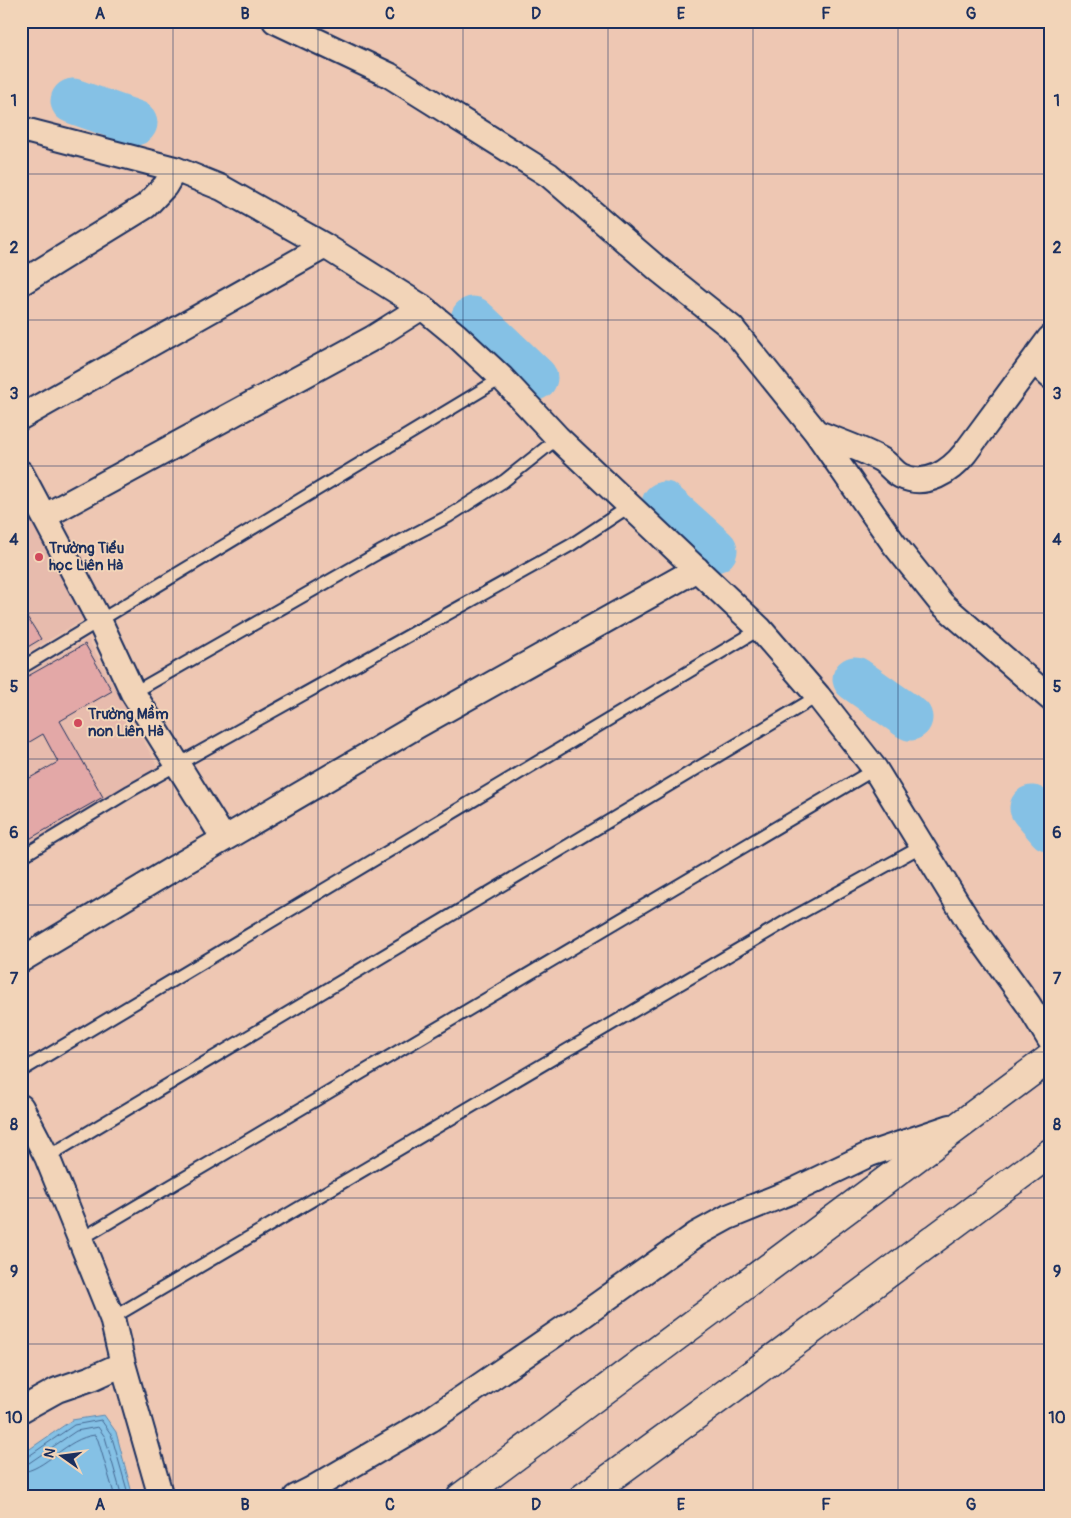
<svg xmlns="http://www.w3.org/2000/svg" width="1071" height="1518" font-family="Pangolin,sans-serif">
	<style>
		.built { fill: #e7bbad }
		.water { fill: #85c1e5; stroke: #5b87af }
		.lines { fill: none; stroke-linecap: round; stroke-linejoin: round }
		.shore { stroke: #456994; stroke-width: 1 }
		.river { stroke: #85c1e5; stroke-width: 45 }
		.building { fill: #e3a8a7; stroke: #1b2f5e }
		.lane-casing { stroke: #1b2f5e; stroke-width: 15 }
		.street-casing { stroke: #1b2f5e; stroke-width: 28 }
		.secondary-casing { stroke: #1b2f5e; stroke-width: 31 }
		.lane { stroke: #f2d4b8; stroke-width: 11 }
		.street { stroke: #f2d4b8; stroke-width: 24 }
		.secondary { stroke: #f2d4b8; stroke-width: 28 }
		.grid { fill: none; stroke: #1b2f5e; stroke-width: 1; stroke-opacity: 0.55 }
		.poi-dot { fill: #d1495b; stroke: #f2d4b8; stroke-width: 2 }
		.labels { text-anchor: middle; stroke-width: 4; stroke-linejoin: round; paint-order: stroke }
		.poi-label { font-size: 15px; font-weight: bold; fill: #1b2f5e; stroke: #f2d4b8; text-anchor: start }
		.neatline { fill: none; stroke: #1b2f5e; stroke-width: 2 }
		.grid-label { font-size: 16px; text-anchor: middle; font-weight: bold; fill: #1b2f5e }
	</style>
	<rect width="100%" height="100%" fill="#eec7b3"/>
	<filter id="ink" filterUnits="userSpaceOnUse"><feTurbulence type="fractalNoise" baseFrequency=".02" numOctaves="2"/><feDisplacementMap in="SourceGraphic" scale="10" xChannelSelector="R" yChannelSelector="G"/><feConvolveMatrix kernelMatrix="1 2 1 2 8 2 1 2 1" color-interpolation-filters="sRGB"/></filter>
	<g filter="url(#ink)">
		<!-- built -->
		<path class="built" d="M21,485l65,133 -65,38z
			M88,639l70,128 -137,81v-170z"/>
		<!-- water -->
		<path class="water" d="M104,1415l12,17 17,65h-112v-42l51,-35z"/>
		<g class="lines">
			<!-- shore -->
			<path class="shore" d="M21,1458h5l48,-33 27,-5 10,14 18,63
				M21,1465l8,-2 47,-32 22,-4 7,10 17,60
				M21,1472c24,-1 45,-34 74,-37l3,5 17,57"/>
			<!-- river -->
			<path class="river" d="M73,101l62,22
				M473,319l62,59
				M664,504l51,46
				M855,679l55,39
				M1032,808l18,21"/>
		</g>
		<!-- building -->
		<path class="building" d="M21,607l20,32 -20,12z
			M85,644l27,47 -52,30 43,76 -79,45 -3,-5v-54l37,-21 -15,-28 -22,13v-67z"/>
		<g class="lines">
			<!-- lane casing -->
			<g class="lane-casing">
				<path id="lane" d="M21,668l481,-290
					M133,693l247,-141 69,-36 55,-35 54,-43
					M21,857l109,-66 441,-246 59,-39
					M21,1071l739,-442
					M47,1157l771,-461
					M81,1239l794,-470
					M112,1318l678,-399 132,-73"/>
			</g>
			<!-- street casing -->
			<g class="street-casing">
				<path id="street" d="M275,21l114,54 160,100 109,94 74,59 84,104 78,112 48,60 108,94
					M21,129l154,40 47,19 103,58 97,61 34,28 46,43 56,60 202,191 58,67 57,73 95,155 58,80 22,36
					M21,283l125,-77 19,-20 10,-17
					M1034,361l16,15
					M21,417l304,-171
					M816,432c21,9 44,16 64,27 8,4 13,13 21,17 25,12 49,-4 64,-23l85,-115
					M21,473l78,147 34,73 91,146
					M45,516l328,-178 49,-31
					M21,960l150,-90 246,-144 280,-157
					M21,1107l26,50 65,161 11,46 38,133
					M21,1410l36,-20 35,-12 31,-14
					M296,1497l14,-7 120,-70 152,-104 115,-82 31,-17 67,-27 75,-36 80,-27"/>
			</g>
			<!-- secondary casing -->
			<g class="secondary-casing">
				<path id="secondary" d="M461,1497l589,-439
					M584,1497l163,-119 303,-225"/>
			</g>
			<!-- lane -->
			<use href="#lane" class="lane"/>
			<!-- street -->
			<use href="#street" class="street"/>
			<!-- secondary -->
			<use href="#secondary" class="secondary"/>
		</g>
	</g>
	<!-- grid -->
	<path class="grid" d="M173,21v1476M318,21v1476M463,21v1476M608,21v1476M753,21v1476M898,21v1476M21,174h1029M21,320h1029M21,466h1029M21,613h1029M21,759h1029M21,905h1029M21,1052h1029M21,1198h1029M21,1344h1029"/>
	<!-- markers -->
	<g class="poi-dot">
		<circle cx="39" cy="557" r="5"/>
		<circle cx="78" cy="723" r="5"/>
	</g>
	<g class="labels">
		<!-- poi labels -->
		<g class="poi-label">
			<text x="49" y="553">Trường Tiểu<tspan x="49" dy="17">học Liên Hà</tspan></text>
			<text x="88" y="719">Trường Mầm<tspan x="88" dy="17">non Liên Hà</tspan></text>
		</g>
	</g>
	<!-- margin -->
	<rect width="1071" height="1518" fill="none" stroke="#f2d4b8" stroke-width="55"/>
	<!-- north arrow -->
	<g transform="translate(62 1456) rotate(284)" stroke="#f2d4b8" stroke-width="4" paint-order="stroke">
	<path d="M0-4L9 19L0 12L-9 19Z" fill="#1b2f5e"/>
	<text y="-8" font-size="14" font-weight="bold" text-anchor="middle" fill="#1b2f5e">N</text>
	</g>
	<rect x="28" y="28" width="1016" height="1462" class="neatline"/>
	<g class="grid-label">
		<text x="100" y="19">A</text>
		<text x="245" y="19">B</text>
		<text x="390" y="19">C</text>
		<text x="536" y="19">D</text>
		<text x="681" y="19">E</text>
		<text x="826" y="19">F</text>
		<text x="971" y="19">G</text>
		<text x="14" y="106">1</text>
		<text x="1057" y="106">1</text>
		<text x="14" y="253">2</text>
		<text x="1057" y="253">2</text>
		<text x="14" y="399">3</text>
		<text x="1057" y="399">3</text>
		<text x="14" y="545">4</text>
		<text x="1057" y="545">4</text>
		<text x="14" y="692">5</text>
		<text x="1057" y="692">5</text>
		<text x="14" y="838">6</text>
		<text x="1057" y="838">6</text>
		<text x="14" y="984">7</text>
		<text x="1057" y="984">7</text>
		<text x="14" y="1130">8</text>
		<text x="1057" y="1130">8</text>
		<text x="14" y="1277">9</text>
		<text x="1057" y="1277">9</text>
		<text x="14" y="1423">10</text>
		<text x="1057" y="1423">10</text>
		<text x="100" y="1510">A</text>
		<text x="245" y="1510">B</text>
		<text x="390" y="1510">C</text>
		<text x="536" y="1510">D</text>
		<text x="681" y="1510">E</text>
		<text x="826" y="1510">F</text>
		<text x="971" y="1510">G</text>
	</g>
</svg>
